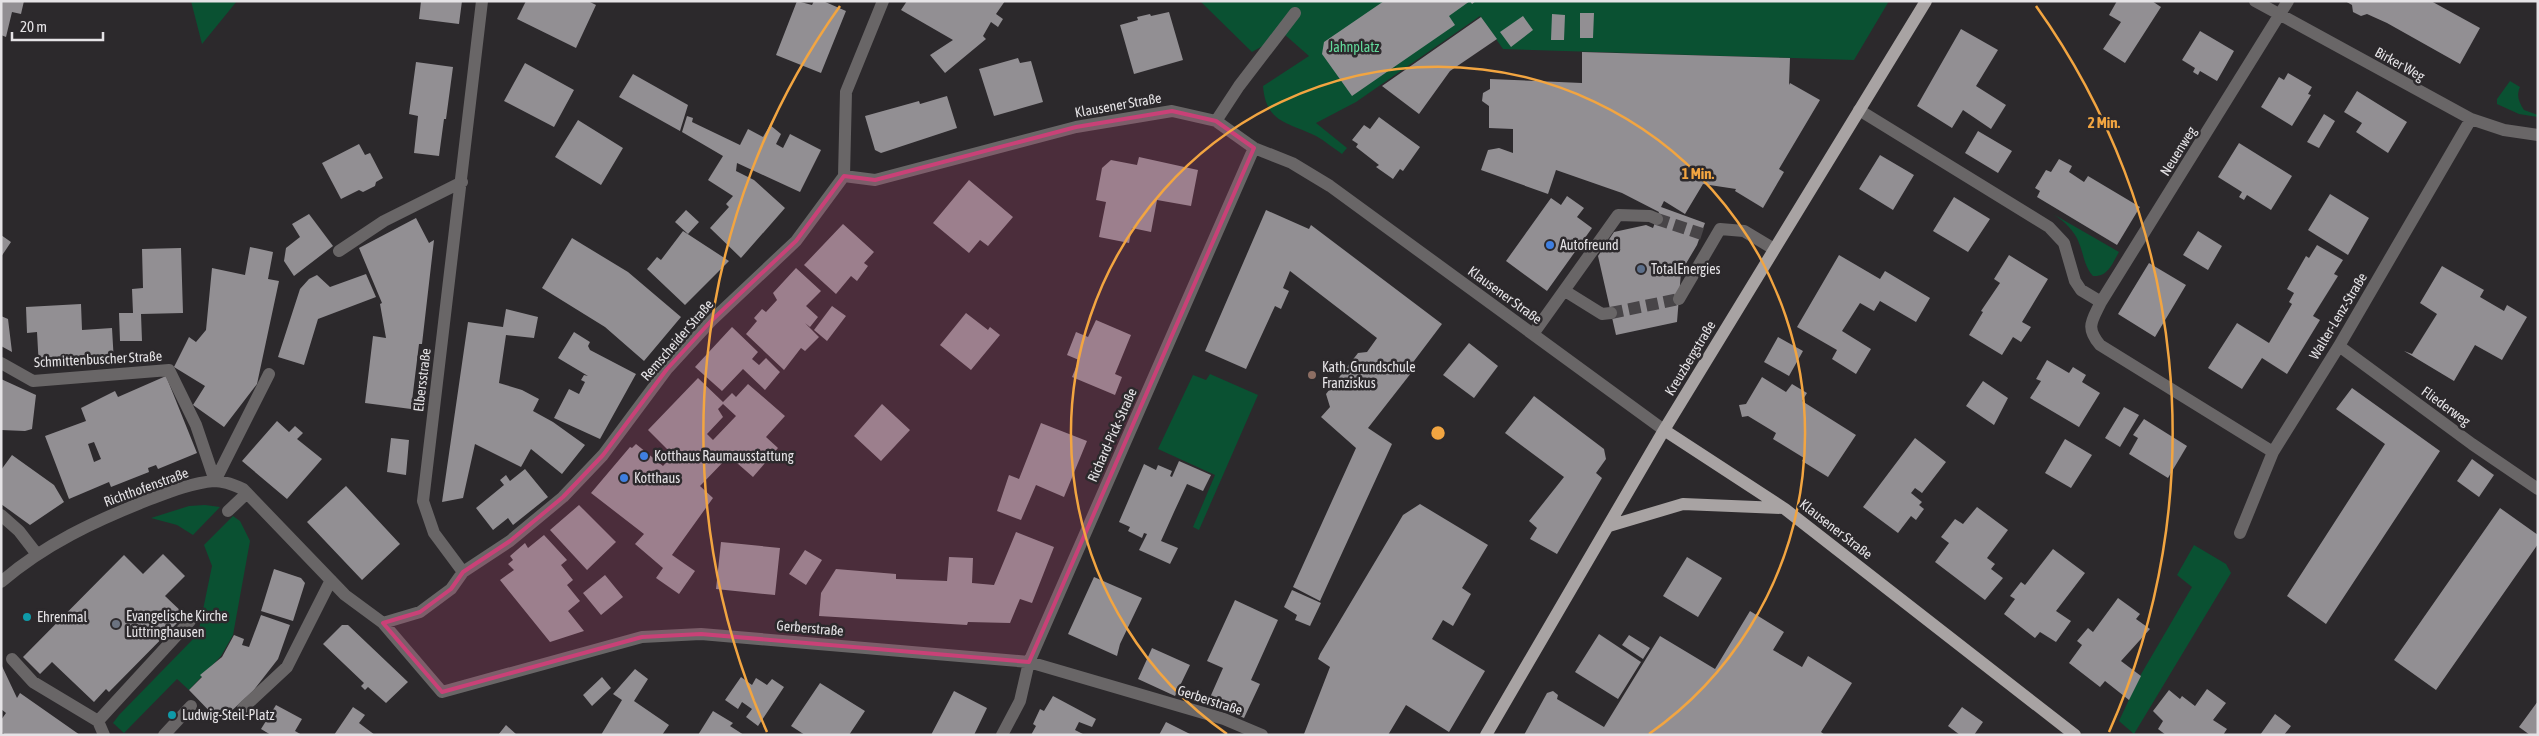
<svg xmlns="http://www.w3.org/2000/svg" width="2539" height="736" font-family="'Asap Condensed',sans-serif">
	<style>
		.green { fill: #0a5132 }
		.building { fill: #928f93; fill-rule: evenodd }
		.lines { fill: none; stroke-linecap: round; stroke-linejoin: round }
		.minor-tunnel { stroke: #484548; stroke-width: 12; stroke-dasharray: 12 6; stroke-linecap: butt }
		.minor { stroke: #696667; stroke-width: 12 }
		.major { stroke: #a8a3a3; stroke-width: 12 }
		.marked { fill: #c94177; fill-opacity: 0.2; stroke: #c94177; stroke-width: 4; stroke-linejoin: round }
		.ring { fill: none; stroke: #f2a541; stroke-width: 2.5 }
		.shop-dot { fill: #3f7fe0; stroke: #2c292c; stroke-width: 2 }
		.service-dot { fill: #5c6f8a; stroke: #2c292c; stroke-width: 2 }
		.education-dot { fill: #8d6e63; stroke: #2c292c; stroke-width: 2 }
		.culture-dot { fill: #0f9aa8; stroke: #2c292c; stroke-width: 2 }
		.worship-dot { fill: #6b7280; stroke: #2c292c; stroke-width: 2 }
		.labels { text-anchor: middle; stroke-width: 5; stroke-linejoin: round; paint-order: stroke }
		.park-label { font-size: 14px; fill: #64db9d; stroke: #2c292c }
		.street-label { font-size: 14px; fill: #e5e3e6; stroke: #2c292c }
		.poi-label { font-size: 14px; fill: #e5e3e6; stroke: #2c292c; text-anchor: start }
		.centre { fill: #f2a541; stroke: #2c292c; stroke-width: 2.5 }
		.ring-label { font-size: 15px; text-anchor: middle; font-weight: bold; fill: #f2a541; stroke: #2c292c; stroke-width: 5; stroke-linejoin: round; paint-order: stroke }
	</style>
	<rect width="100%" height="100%" fill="#2c292c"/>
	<!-- green -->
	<path class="green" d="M191,1h46l-35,43z
		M1200,1h689l-35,59 -351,-11 -23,-33 -124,86 -40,21 31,25 -5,6c-9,-6 -17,-13 -26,-18 -27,-14 -50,-12 -53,-50l46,-30 -25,-22 -32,18z
		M2510,81l10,6c-4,9 -1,15 4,23l14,5v2l-19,-3 -22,-10v-5z
		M2053,214l66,38c-7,12 -11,25 -26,24 -9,-10 -9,-21 -14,-33 -4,-12 -15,-22 -26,-29z
		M1210,374l48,21 -59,135 -6,-3 22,-52 -57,-26 35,-74 13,5z
		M205,505l15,2 -27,28 -16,-10 -26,-7 38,-12z
		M233,516l7,5 10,20 -17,94 -12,21 -32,34 -12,-11 -53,54 -11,-10 6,-8 79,-81 14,-68 -8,-21z
		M2194,545l32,19 5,9 -97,161 -15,-13 21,-45 52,-89 -15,-12z"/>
	<!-- building -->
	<path class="building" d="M1,1h23l-3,13 -9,-2 -6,25 -5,-2z
		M421,1h41l-3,23 -40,-5z
		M526,1h62l8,4 -20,43 -59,-29z
		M797,1l15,4 2,-4h9l23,10 -25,62 -45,-18z
		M907,1h98l-9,13 7,5 -5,8 -7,-5 -8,14 3,3 -41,34 -15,-18 23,-15 -52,-30z
		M1384,1h92l-4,3 -2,-3 -21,15 6,9 -103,71 -30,-42 2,-12z
		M2117,1h35l9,6 -36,56 -22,-14 18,-27 -12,-7z
		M2345,1h86l49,27 -20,36 -73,-41 -20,-9 -6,2 -8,-4 -1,-7z
		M1169,12l14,48 -49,14 -14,-49 18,-5 -1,-3 13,-3 1,2z
		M1580,13h14l-1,25h-13z
		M1552,14l13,1 -1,25h-13z
		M1523,16l10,14 -22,17 -11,-15z
		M1481,17l16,22 -47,32 -31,43 -37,-28z
		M1961,29l37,21 -22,36 30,19 -15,24 -28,-19 -11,18 -35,-22z
		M2200,31l34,20 -17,30 -17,-10 -2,4 -5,-3 2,-4 -13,-8z
		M1582,52l208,6 -1,27 1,-2 30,17 -41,69 5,3 -21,36 -28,-17 1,-2 -33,-5 -18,30 -21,-13 -3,6 44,16 -8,22 -16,27 -4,50 -61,13 -18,-79 16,-24 32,-7 7,3 6,-16 -37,-19 -66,-23 -8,24 -67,-24 7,-20 11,-2 14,5v-24l-24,-1v-22l-7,-5 1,-8 7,-4v-10l92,4z
		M1018,58l2,5 11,-2 12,41 -49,14 -15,-47z
		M416,62l37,5 -7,52h-2l-5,37 -25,-3 4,-37 -9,-2z
		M525,63l49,27 -20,37 -50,-26z
		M2288,73l24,14 -4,7 3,1 -19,31 -31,-19 18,-30 5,3z
		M633,74l55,31 -8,26 -61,-34z
		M2357,91l50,31 -19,31 -32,-21 6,-9 -18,-11z
		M947,96l10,32 -76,25 -6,-3 -10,-34 54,-15 1,3z
		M2324,114l11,7 -16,27 -12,-6z
		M687,116l6,2 -1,4 48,23 8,-16 15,8 7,-12 11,9 -5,10 7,4 7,-14 31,16 -21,42 -63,-29 -1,8 18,9 31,28 -44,50 -31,-30 19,-21 -3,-3 7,-8 -25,-16 15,-24 -41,-24z
		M1379,117l41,30 -17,24 -3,-2 -7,10 -17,-12 3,-2 -23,-18 2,-3 -6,-4 12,-15 6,4z
		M578,120l45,28 -22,37 -46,-28z
		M1978,131l34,20 -14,22 -33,-20z
		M2239,143l53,33 -21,34 -24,-15 -3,5 -5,-3 3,-5 -24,-15z
		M359,144l6,11 5,-2 13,25 -7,4 -1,4 -12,6 -4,-2 -18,9 -19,-36z
		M1880,155l34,20 -21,35 -34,-21z
		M1139,157l59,13 -7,36 -34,-6 -6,32 -19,-4 -3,15 -30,-6 7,-35 -10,-2 6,-32 9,-8 26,5z
		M2059,159l13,7 -3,6 15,10 4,-6 52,31 -23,38 -80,-48 3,-6 -5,-3 11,-18 5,2z
		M969,180l44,37 -25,29 -8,-6 -11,13 -36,-30z
		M2330,194l39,24 -21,37 -40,-25z
		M1567,196l17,12 -7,9 15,11 -45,63 -41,-30 45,-63 10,7z
		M1954,197l36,22 -22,33 -35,-21z
		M686,210l13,12 -11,12 -13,-12z
		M1266,210l43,19 2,-4 131,99 -31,41 4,3 -47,60 24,16 -72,157 -27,-14 63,-139 -35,-31 9,-10 -4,-13 32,-41 9,-1 10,-14 -87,-67 -7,17 6,3 -8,18 -6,-3 -29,63 -41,-18z
		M309,214l24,32 -39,30 -10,-15 2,-13 14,-11 -8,-13z
		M416,218l13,25 5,-3 -12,104h-3l-8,65 -46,-6 8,-67 13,2 -6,-34 2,-1 -23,-55z
		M843,224l31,28 -10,11 4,3 -11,15 -6,-5 -15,18 -32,-29z
		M683,231l46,30 -44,44 -38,-36 10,-12 4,3z
		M2198,231l24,15 -14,24 -25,-15z
		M1,235l10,7 -10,15z
		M572,238l56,34 53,45 -37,44 -39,-34 -63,-39z
		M2317,245l26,15 -9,14 4,2 -25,40 7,4 -33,54 -25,-16 -20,31 -34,-21 29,-45 32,20 23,-39 -3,-2 5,-9 -7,-4 19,-33 3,2z
		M250,247l23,5 -5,27 11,2 -22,103 -33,43 -31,-22 12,-19 -31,-19 15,-30 7,5 10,-12 6,-62 33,7z
		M181,248l2,65 -42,1 1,27h-22l-1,-28h14l-1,-24 11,-1 -1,-39z
		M1839,255l41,24 5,-8 45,27 -14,24 -36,-21 -6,10 -14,-8 -18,28 29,18 -15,25 -24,-15 5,-9 -40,-23z
		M2009,255l39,24 -26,43 9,5 -10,15 -8,-5 -11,18 -33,-20 14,-23 -2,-1 19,-28 -6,-4z
		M2149,263l37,22 -31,52 -37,-23z
		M2442,266l42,24 -4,7 24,14 3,-6 20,12 -25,43 -27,-15 -21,36 -50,-30 8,3 25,-40 -17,-11z
		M796,268l25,23 -15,15 12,11 -8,10 -5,-4 14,14 -14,14 -4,-3 -17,22 -38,-36 11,-13 -3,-3 8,-9 4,3 11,-12 -4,-7z
		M366,274l10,23 -58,22 -14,46 -26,-8 22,-68 9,-10 8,-4 13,12z
		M81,304l1,26 30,-2 2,35 -75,5 -2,-36 -10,1 -1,-26z
		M832,306l14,10 -19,25 -13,-11z
		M506,309l32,8 -4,21 -28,-3 -7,48 23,7 17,9 -6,12 20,11 32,23 -23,29 -31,-25 -10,18 -46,-23 -12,54 -21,4 26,-180 35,5z
		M966,313l22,17 2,-3 10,8 -29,35 -31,-25z
		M1,316l7,3 4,33 -11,-6z
		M1096,320l35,15 -16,39 7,3 -7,18 -43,-18 7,-17 -12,-5 9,-23 12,5z
		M732,327l26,25 -6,7 7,6 7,-7 14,14 -15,18 -22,-21 -21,22 -27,-24z
		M574,332l16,10 -2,4 2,4 46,24 -36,65 -46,-21 15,-29 10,5 6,-12 -4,-2 3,-5 4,1 -30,-18z
		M1778,337l25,14 -14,25 -25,-14z
		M1469,343l29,23 -24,32 -31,-23z
		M2047,360l22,13 4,-6 13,8 -4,7 18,11 -21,34 -49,-29 11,-17 -5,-2z
		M166,376l31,77 -39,16 -2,-4 -8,3 1,4 -38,15 -2,-5 -40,17 -24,-63 41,-15 -5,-13 34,-17 3,6zM94,442l7,17 -7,3 -6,-18z
		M1762,377l24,15 6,-8 15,9 -5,8 54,34 -28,42 -26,-16 2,-3 -31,-19 3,-6 -28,-17 -6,1 -3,-12 7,-1z
		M698,378l25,24 9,-9 4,4 12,-13 37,32 -19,21 12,11 -25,29 -24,-21 -29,30 13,12 -41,57 23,16 -16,23 -23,-16 7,-10 -28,-24 9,-10 -53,-41 39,-46 2,1 4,-4 27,22 10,-11 -25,-25zM723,404l13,12 -23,24 -6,-6 16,-17 -5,-8z
		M1,379l35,16 -4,34 -7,2 -24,-1z
		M1983,381l25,17 -14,27 -28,-19z
		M2352,388l88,63 -114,173 -39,-28 98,-152 -49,-35z
		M1534,396l70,53 2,10 -10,14 6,5 -45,76 -27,-15 7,-11 -8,-7 35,-44 -59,-44z
		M882,404l28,26 -29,31 -27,-25z
		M2124,407l15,8 -19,32 -15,-9z
		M2144,419l43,27 -19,32 -39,-24 9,-16 -5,-3z
		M277,421l12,11 6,-6 8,7 -6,6 25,20 -35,40 -45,-38z
		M1041,423l46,18 -23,56 -28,-12 -15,35 -24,-9 12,-36 10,4z
		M391,438l18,2 -3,35 -19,-3z
		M1915,438l31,24 -24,31 -7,-5 -4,5 11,9 -3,3 5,4 -8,11 -5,-4 -13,17 -35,-26z
		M2065,439l27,16 -21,33 -26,-15z
		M12,455l42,30 10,17 -34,23 -29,-21v-34z
		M2472,459l22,16 -15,22 -22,-16z
		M1179,461l32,14 -8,16 -16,-7 -13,28 -13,29 17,7 -8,16 -31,-14 8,-16 -3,-1 -2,5 -14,-7 2,-4 -11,-5 25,-58 12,6 2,-5 14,6 -2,5 2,1z
		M525,469l23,28 -35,28 -5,-7 -15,12 -17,-22 28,-23 -4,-5 6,-5 4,6z
		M346,486l54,58 -38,36 -55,-58z
		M1420,504l68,41 -26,43 9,6 -18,32 -10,-6 -11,19 53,32 -36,61 -43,-27 -18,30 -84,-1 26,-67 -12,-8 2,-5 83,-139z
		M579,505l37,37 -29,28 -37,-40z
		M1977,507l31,23 -21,28 8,6 -4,5 12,9 -18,22 -50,-38 14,-19 -8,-6 14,-18 8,5z
		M2500,508l38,27v9l-102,146 -42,-30z
		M1016,532l38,15 -22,56 -12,-4 -10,24 -42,-1 -1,3 -148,-9 2,-23 15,-24 60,5v5l51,2 2,-24 24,1 -1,25 22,2z
		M544,535l23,25 -6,5 12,15 -6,5 13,16 -12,10 16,20 -34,11 -50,-62 14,-10 -6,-6 5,-4 -3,-4 15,-13 3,5z
		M721,542l59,6 -5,47 -59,-6z
		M2053,549l32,24 -29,38 15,10 -15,21 -16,-10 -5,6 -31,-24 11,-15 -5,-3 11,-14 4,3z
		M805,550l17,10 -16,25 -17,-11z
		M163,554l22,22 -20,20 20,19 -76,77 -3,-3 -12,13 -42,-40 -12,12 -17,-17 101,-102 19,19z
		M1687,557l35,21 -24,39 -35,-21z
		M274,569l27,9 4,5 -12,38 -32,-10z
		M605,575l18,22 -22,18 -18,-22z
		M1094,577l48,21 -22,46 -3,12 -49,-22z
		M1292,590l29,13 -11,23 -15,-6 2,-5 -13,-8z
		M2118,598l22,16 -4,5 14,10 -29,32 20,15 -12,24 -24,-19 -5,6 -31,-24 13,-18 -5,-4 11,-13 5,4z
		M1235,600l43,20 -27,60 9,4 -16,34 -36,-16 15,-34 -16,-7z
		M1750,611l34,21 -11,18 29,17 6,-11 44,27 -31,49 4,3h-301l23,-42 6,-2 5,4 -1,4 47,28 56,-91 55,33z
		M261,615l29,10 -12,34 -25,32 -26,24 -4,1 -5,4 -29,-30 13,-13 -2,-2 22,-18 12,-22 10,4 -2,6 7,2z
		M342,625h6l60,57 -22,21 -18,-16 -3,3 -4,-4 3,-3 -41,-39z
		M1599,634l42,28 -23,37 -43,-27z
		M1629,635l21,13 -7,11 -21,-14z
		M1152,648l38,17 -15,31 -37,-17z
		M1,664l16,34 3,-5 60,42h-74l-5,-3v-12l5,-7 -5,-4z
		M635,669l13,10 -14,22 35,24 -7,10h-61l21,-35 -9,-6z
		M602,677l9,11 -19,18 -9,-11z
		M741,677l11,8 4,-7 11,7 5,-6 12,8 -26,39 -12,-9 6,-8 -10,-7 -4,7 -13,-9z
		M820,683l45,28 -16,24h-44l-14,-9z
		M2207,689l19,14 -13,17 14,9 -4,6h-57l-8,-6 5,-8 -10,-10 16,-21 11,9 2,-3 13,10z
		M954,691l33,17 -13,27h-43z
		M1053,696l43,23 -4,8 -13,-5 -4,8 10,5h-54l5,-9 -3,-2 7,-15 4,2z
		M2538,701v34h-8l-11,-8z
		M276,705l26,14 -7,12 7,4h-31l-10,-6z
		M353,707l12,8 -6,8 16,12h-41z
		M1962,707l21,15 -9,13h-14l-12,-9z
		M713,711l20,12 -3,3 14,9h-46z
		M2275,714l16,12 -7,9h-24z
		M1166,722l26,13h-33z
		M506,725l11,10h-19z"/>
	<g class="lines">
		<!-- minor-tunnel -->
		<path class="minor-tunnel" d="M1657,219l45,15
			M1611,313l68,-14"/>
		<!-- minor -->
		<path class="minor" d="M2255,1l216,118 33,11 34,5
			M1859,110l190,117 15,16 11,38 6,9 20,12
			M1216,121l23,-35 56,-73
			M844,176l31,4 201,-53 96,-16 44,10 38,27 38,15 38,23 334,244
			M339,251l45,-30 78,-39
			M1565,291l37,23 9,-1
			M1679,299l41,-70 24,2 30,18
			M1533,334l85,-119 32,1 7,3
			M2339,346l133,98 66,45
			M1,363l32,18 136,-11 27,55 19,56
			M2273,452l-173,-107c-15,-18 -8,-24 1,-43l187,-301
			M215,481l54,-107
			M228,511l19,-18
			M1,515l18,16 17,22
			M2240,533l33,-81 66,-106 132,-227
			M463,572l-29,-39 -11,-32 59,-500
			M1,582c44,-38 94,-61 147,-82 21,-8 43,-17 66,-19 11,0 20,4 29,8l102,106 38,28 59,69 200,-55 59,-3 328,28 195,57 38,16
			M383,623l37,-11 31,-23 12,-17 47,-31 53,-44 40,-42 64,-86 44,-48 85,-80 48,-65 2,-84 37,-91
			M12,659l21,23 65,39
			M243,708l44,-41 44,-87
			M104,735l-6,-14 92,-100
			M164,735l27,-29
			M1002,735l18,-34 9,-39 225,-514"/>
		<!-- major -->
		<path class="major" d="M1664,430l121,79 290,226
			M1609,526l74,-22 100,4
			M1486,735l178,-305 262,-429"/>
	</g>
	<!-- marked area -->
	<path class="marked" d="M1172,111l44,10 38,27 -225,514 -328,-28 -59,3 -200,55 -59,-69 37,-11 31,-23 12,-17 47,-31 53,-44 40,-42 64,-86 44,-48 85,-80 48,-65 31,4 201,-53z"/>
	<!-- distance rings -->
	<g class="ring">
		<path d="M1227 734A367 367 0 1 1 1649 734"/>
		<path d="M767 732A735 735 0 0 1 840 6M2036 6A735 735 0 0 1 2109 732"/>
	</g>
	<!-- markers -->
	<g class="shop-dot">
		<circle cx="1550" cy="245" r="5"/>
		<circle cx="644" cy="456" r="5"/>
		<circle cx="624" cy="478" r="5"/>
	</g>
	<circle class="service-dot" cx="1641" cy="269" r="5"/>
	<circle class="education-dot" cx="1312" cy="375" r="5"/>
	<g class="culture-dot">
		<circle cx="27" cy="617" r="5"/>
		<circle cx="172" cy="715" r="5"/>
	</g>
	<circle class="worship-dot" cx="116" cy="624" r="5"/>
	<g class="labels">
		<!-- park labels -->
		<g class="park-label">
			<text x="1354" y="52">Jahnplatz</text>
		</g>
		<!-- street labels -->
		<g class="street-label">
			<text transform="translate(2400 64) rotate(29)" y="5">Birker Weg</text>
			<text transform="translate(1118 105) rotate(-10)" y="5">Klausener Straße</text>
			<text transform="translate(2178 151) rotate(-58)" y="5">Neuenweg</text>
			<text transform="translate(1505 295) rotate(36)" y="5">Klausener Straße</text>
			<text transform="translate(2338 316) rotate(-59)" y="5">Walter-Lenz-Straße</text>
			<text transform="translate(677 340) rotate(-49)" y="5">Remscheider Straße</text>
			<text transform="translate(1690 358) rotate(-59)" y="5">Kreuzbergstraße</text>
			<text transform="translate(98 359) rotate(-3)" y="5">Schmittenbuscher Straße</text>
			<text transform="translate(422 380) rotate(-83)" y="5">Elbersstraße</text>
			<text transform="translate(2446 406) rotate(36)" y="5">Fliederweg</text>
			<text transform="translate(1112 435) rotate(-66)" y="5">Richard-Pick-Straße</text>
			<text transform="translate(146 487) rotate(-20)" y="5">Richthofenstraße</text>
			<text transform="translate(1836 529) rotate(38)" y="5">Klausener Straße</text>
			<text transform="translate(810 628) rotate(5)" y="5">Gerberstraße</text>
			<text transform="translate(1210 700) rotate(18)" y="5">Gerberstraße</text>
		</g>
		<!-- poi labels -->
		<g class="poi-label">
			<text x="1560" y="250">Autofreund</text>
			<text x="1651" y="274">TotalEnergies</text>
			<text x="1322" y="372">Kath. Grundschule<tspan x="1322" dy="16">Franziskus</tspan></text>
			<text x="654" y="461">Kotthaus Raumausstattung</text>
			<text x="634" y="483">Kotthaus</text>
			<text x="126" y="621">Evangelische Kirche<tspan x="126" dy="16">Lüttringhausen</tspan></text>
			<text x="37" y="622">Ehrenmal</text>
			<text x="182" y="720">Ludwig-Steil-Platz</text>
		</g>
	</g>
	<circle cx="1438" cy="433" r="8" class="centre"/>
	<g class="ring-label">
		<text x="2104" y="128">2 Min.</text>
		<text x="1698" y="179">1 Min.</text>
	</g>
	<!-- border -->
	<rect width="2539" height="736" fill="none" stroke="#e5e3e6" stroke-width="5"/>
	<!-- scale -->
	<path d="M12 32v8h91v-8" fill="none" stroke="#e5e3e6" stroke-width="2.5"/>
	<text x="20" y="32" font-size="15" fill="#e5e3e6" stroke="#2c292c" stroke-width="4" paint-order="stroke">20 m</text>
</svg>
